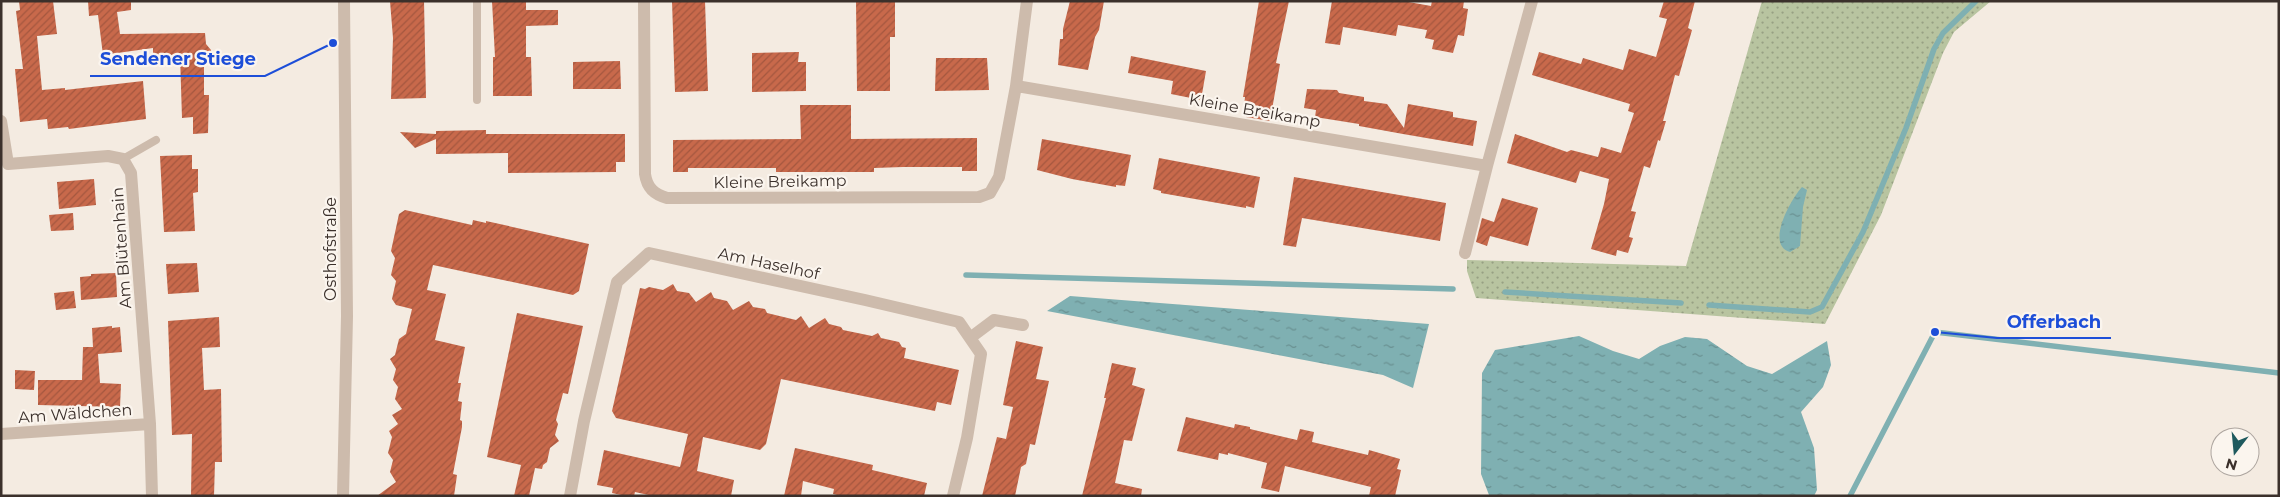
<svg xmlns="http://www.w3.org/2000/svg" width="2280" height="497" font-family="Montserrat,sans-serif">
	<style>
		.park { fill: url(#park-dots) }
		.water { fill: url(#water-ripples) }
		.lines { fill: none; stroke-linecap: round; stroke-linejoin: round }
		.stream { stroke: #7fb0b2; stroke-width: 5.5 }
		.building { fill: url(#building-hatch) }
		.service { stroke: #cdbbac; stroke-width: 8 }
		.minor { stroke: #cdbbac; stroke-width: 12 }
		.tertiary { stroke: #cdbbac; stroke-width: 12 }
		.labels { text-anchor: middle; stroke-width: 4.5; stroke-linejoin: round; paint-order: stroke }
		.street-label { font-size: 16px; fill: #3b302b; stroke: #fbf5ee }
		.leader { fill: none; stroke: #1d4ed8; stroke-width: 2 }
		.callout-dot { fill: #1d4ed8; stroke: #fbf5ee; stroke-width: 2 }
		.callout-label { font-size: 18px; text-anchor: middle; font-weight: bold; fill: #1d4ed8; stroke: #fbf5ee; stroke-width: 4.5; stroke-linejoin: round; paint-order: stroke }
	</style>
	<defs>
		<pattern id="park-dots" width="8" height="8" patternUnits="userSpaceOnUse" patternTransform="scale(1.25)"><rect width="8" height="8" fill="#b8c4a0"/><path d="M2 2h.1M6 6h.1" fill="none" stroke="#97a083" stroke-width="1.8" stroke-linecap="round"/></pattern>
		<pattern id="water-ripples" width="26" height="14" patternUnits="userSpaceOnUse" patternTransform="scale(1.25)"><rect width="26" height="14" fill="#7fb0b2"/><path d="M2 4q2-2 4 0t4 0M15 11q2-2 4 0t4 0" fill="none" stroke="#699091"/></pattern>
		<pattern id="building-hatch" width="6" height="6" patternUnits="userSpaceOnUse" patternTransform="scale(1.25)"><rect width="6" height="6" fill="#c8694b"/><path d="M-1 1l2-2M0 6l6-6M5 7l2-2" fill="none" stroke="#a4573f"/></pattern>
	</defs>
	<rect width="100%" height="100%" fill="#f4ebe1"/>
	<!-- park -->
	<path class="park" d="M1762,1h229l-37,31 -11,21 -62,162 -56,109 -349,-26 -9,-27v-11l219,6z"/>
	<!-- water -->
	<path class="water" d="M1802,187l5,3 -4,17 -3,39 -10,6c-25,-7 1,-53 12,-65z
		M1070,296l359,28 -16,64 -30,-13 -336,-64z
		M1579,336l34,15 26,8 21,-13 25,-9 22,2 40,27 25,8 55,-33 4,24 -8,22 -22,25 13,36 3,42 -3,6 -325,-1 -8,-21 1,-101 13,-23z"/>
	<g class="lines">
		<!-- stream -->
		<path class="stream" d="M966,275l487,14
			M1505,292l176,11
			M1709,305l101,7 12,-5 41,-75 43,-104 28,-79 9,-16 33,-32
			M1850,496l85,-164 344,41"/>
	</g>
	<!-- building -->
	<path class="building" d="M19,1h34l4,33 -20,2 5,54 23,-2v2l78,-9 3,38 -77,10 -1,-2 -20,2 -1,-10 -27,3 -5,-53h8l-7,-58 4,-1z
		M88,1h43v9l-14,2 3,22 85,-1 1,11 5,6 1,12 -8,1v32h5l-1,38 -15,1v-17l-11,1 -2,-63 -27,1v-8l-50,7 -5,-40 -9,1z
		M390,1h34l2,97 -35,1 2,-61z
		M492,1h34v9h32v15l-32,1v31h5l1,39h-39v-39h2z
		M672,1h33l3,90 -33,1z
		M856,1h39v36h-5v54h-33z
		M1070,1h34l-5,29 -4,7 -7,33 -30,-5 2,-26h3v-10z
		M1259,1h30l-13,62 4,1 -10,57 -24,-4 1,-10h-3l1,-10h-2z
		M1332,1h71l28,5 1,-5h32l-1,7 5,1 -4,27 -6,-1 -5,18 -21,-4 2,-9 -9,-2 2,-8 -29,-5 -2,11 -53,-9 -3,18 -15,-2z
		M1664,1h31l-7,27 4,2 -13,46 -4,-1 -12,46h3l-6,20 -2,-1 -8,28 -6,-2 -13,45 5,1 -7,25 4,1 -5,15 -11,-3 -1,6 -25,-7 13,-45 5,-25 -29,-8 -4,12 -69,-20 8,-29 52,18 4,-2 27,7 3,-10 20,6 13,-40 -6,-2 2,-7 -98,-29 7,-23 42,12 2,-6 40,12 6,-21 27,8 11,-38 -8,-2z
		M799,52l-1,10h8v29l-54,1v-39z
		M1131,56l75,15 -5,29 -30,-6 2,-13 -45,-8z
		M936,58h51l2,32 -54,1z
		M620,61l1,28h-48v-27z
		M1307,89l30,1 2,3 25,4v4l23,3 17,24 4,-24 45,8v5l24,4 -4,25 -70,-12 -44,-8v-2l-44,-7 1,-7 -12,-2z
		M800,105h51v34l126,-1v33h-15v-4h-59l-29,1v4h-98v-4h-88v4h-15v-32l128,-1z
		M486,130v4h139v28h-9v10l-108,1v-20l-72,1v-15l-21,9 -15,-16 36,2v-3z
		M1042,139l89,16 -6,31 -9,-1v2l-44,-8 -35,-9z
		M192,155v14h6v23l-5,1 2,38 -31,1 -4,-76z
		M1159,158l101,19 -6,31 -8,-2v2l-85,-15v-2l-8,-2z
		M1294,177l152,26 -6,38 -138,-23 -6,29 -13,-2z
		M94,179l2,26 -37,4 -2,-27z
		M1502,198l36,10 -10,38 -38,-10 -3,10 -11,-4 6,-24 12,4z
		M405,210l67,15 1,-5 13,3v-2l103,23 -10,47 -6,4 -140,-30 -6,25 19,4 -11,46 30,7 -7,36h3l-3,18 4,1 -2,18 2,1v6l-9,47 4,1 -3,21h-77l19,-14 -6,-10 3,-12 -5,-7 4,-16 -3,-6 9,-7 -6,-9 10,-6 -7,-10 3,-12 -5,-7 3,-11 -6,-10 5,-4 4,-16 7,-5 6,-25 -16,-4 -4,-6 4,-18 -5,-6 4,-17 -4,-7 8,-37z
		M73,213l1,17 -23,1 -2,-16z
		M197,263l2,29 -31,2 -2,-30z
		M116,273l1,24 -36,3 -1,-23 11,-1v-2z
		M673,284l4,7 12,2 7,9 15,-10 3,6 13,3 6,9 16,-9 4,6 12,2 2,4 29,7 5,-4 8,12 16,-10 4,6 12,3 2,3 29,6 6,-3 3,5 18,4 3,5 4,1 -2,10 55,12 -8,35 -14,-3 -2,9 -154,-32 -15,65 -6,6 -57,-13 -6,34 37,9 -3,16h-78l-18,-4 -1,4h-8l-14,-3 1,-5 -16,-3 7,-35 76,17 8,-33 -72,-16 -4,-7 28,-123 5,1 4,-2 14,3z
		M74,291l2,17 -20,2 -2,-17z
		M517,313l66,13 -15,68 -5,-1 -7,27 2,4 -3,11 4,6 -9,7 -3,14 -4,3 -1,4 -7,-1 -6,28h-15l7,-31 -34,-8z
		M219,317l1,30 -18,1 2,42 17,-1 1,73h-7l-1,34h-23l1,-62 -20,1 -4,-114z
		M112,326v2l8,-1 2,25 -24,2 2,29 21,1 -1,23 -82,-2v-25h44l1,-33h10l-1,-19z
		M1016,341l27,6 -7,32 13,2 -14,64 -5,-1 -4,20 -5,3 -6,29h-33l15,-59 9,2 7,-32 -10,-2z
		M1112,363l24,5 -4,17 13,4 -13,52 -8,-1 -9,43 27,6 -1,7h-59l24,-98h-2z
		M15,370l20,1 -1,19 -19,-1z
		M1186,417l48,11 1,-4 15,3v2l47,11 3,-11 14,3 -2,10 56,13 1,-5 31,9 -3,10 4,1 -6,26h-26l2,-9 -86,-21 -6,26 -18,-4 6,-25 -39,-10v2l-9,-2 -1,7 -41,-9z
		M795,448l78,17 -1,5 55,13 -3,13h-83l-8,-2 1,-5 -31,-8 -2,15h-17z"/>
	<g class="lines">
		<!-- service -->
		<path class="service" d="M477,1v99
			M123,159l33,-19"/>
		<!-- minor -->
		<path class="minor" d="M644,1l1,173c2,14 9,20 22,24l312,-1 11,-4 9,-16 17,-91 11,-85
			M1016,86l471,80 45,-165
			M1,121l7,43 100,-8 15,3 8,14 19,251 2,72
			M1465,253l22,-87
			M970,338l24,-18 29,5
			M1,434l149,-10
			M570,496l14,-75 33,-139 32,-29 216,47 94,22 22,32 -14,84 -14,58"/>
		<!-- tertiary -->
		<path class="tertiary" d="M343,496l4,-180 -3,-315"/>
	</g>
	<g class="labels">
		<!-- street labels -->
		<g class="street-label">
			<text transform="translate(1255 110) rotate(10)" y="6">Kleine Breikamp</text>
			<text transform="translate(780 181) rotate(-1)" y="6">Kleine Breikamp</text>
			<text transform="translate(121 248) rotate(-94)" y="6">Am Blütenhain</text>
			<text transform="translate(330 249) rotate(-90)" y="6">Osthofstraße</text>
			<text transform="translate(769 263) rotate(12)" y="6">Am Haselhof</text>
			<text transform="translate(75 413) rotate(-4)" y="6">Am Wäldchen</text>
		</g>
	</g>
	<!-- callouts -->
	<path class="leader" d="M333 43L265 76H90M1935 332L1997 338H2111"/>
	<g class="callout-dot">
		<circle cx="333" cy="43" r="5"/>
		<circle cx="1935" cy="332" r="5"/>
	</g>
	<g class="callout-label">
		<text x="178" y="65">Sendener Stiege</text>
		<text x="2054" y="328">Offerbach</text>
	</g>
	<!-- border -->
	<rect width="2280" height="497" fill="none" stroke="#3b302b" stroke-width="5"/>
	<!-- north arrow -->
	<g transform="translate(2235 452) rotate(196)"><circle r="24" fill="#fbf5ee" stroke="#aea6a0"/>
	<path d="M0-4L9 19L0 12L-9 19Z" fill="#1f5a5e"/>
	<text y="-8" font-size="14" font-weight="bold" text-anchor="middle" fill="#3b302b">N</text>
	</g>
</svg>
